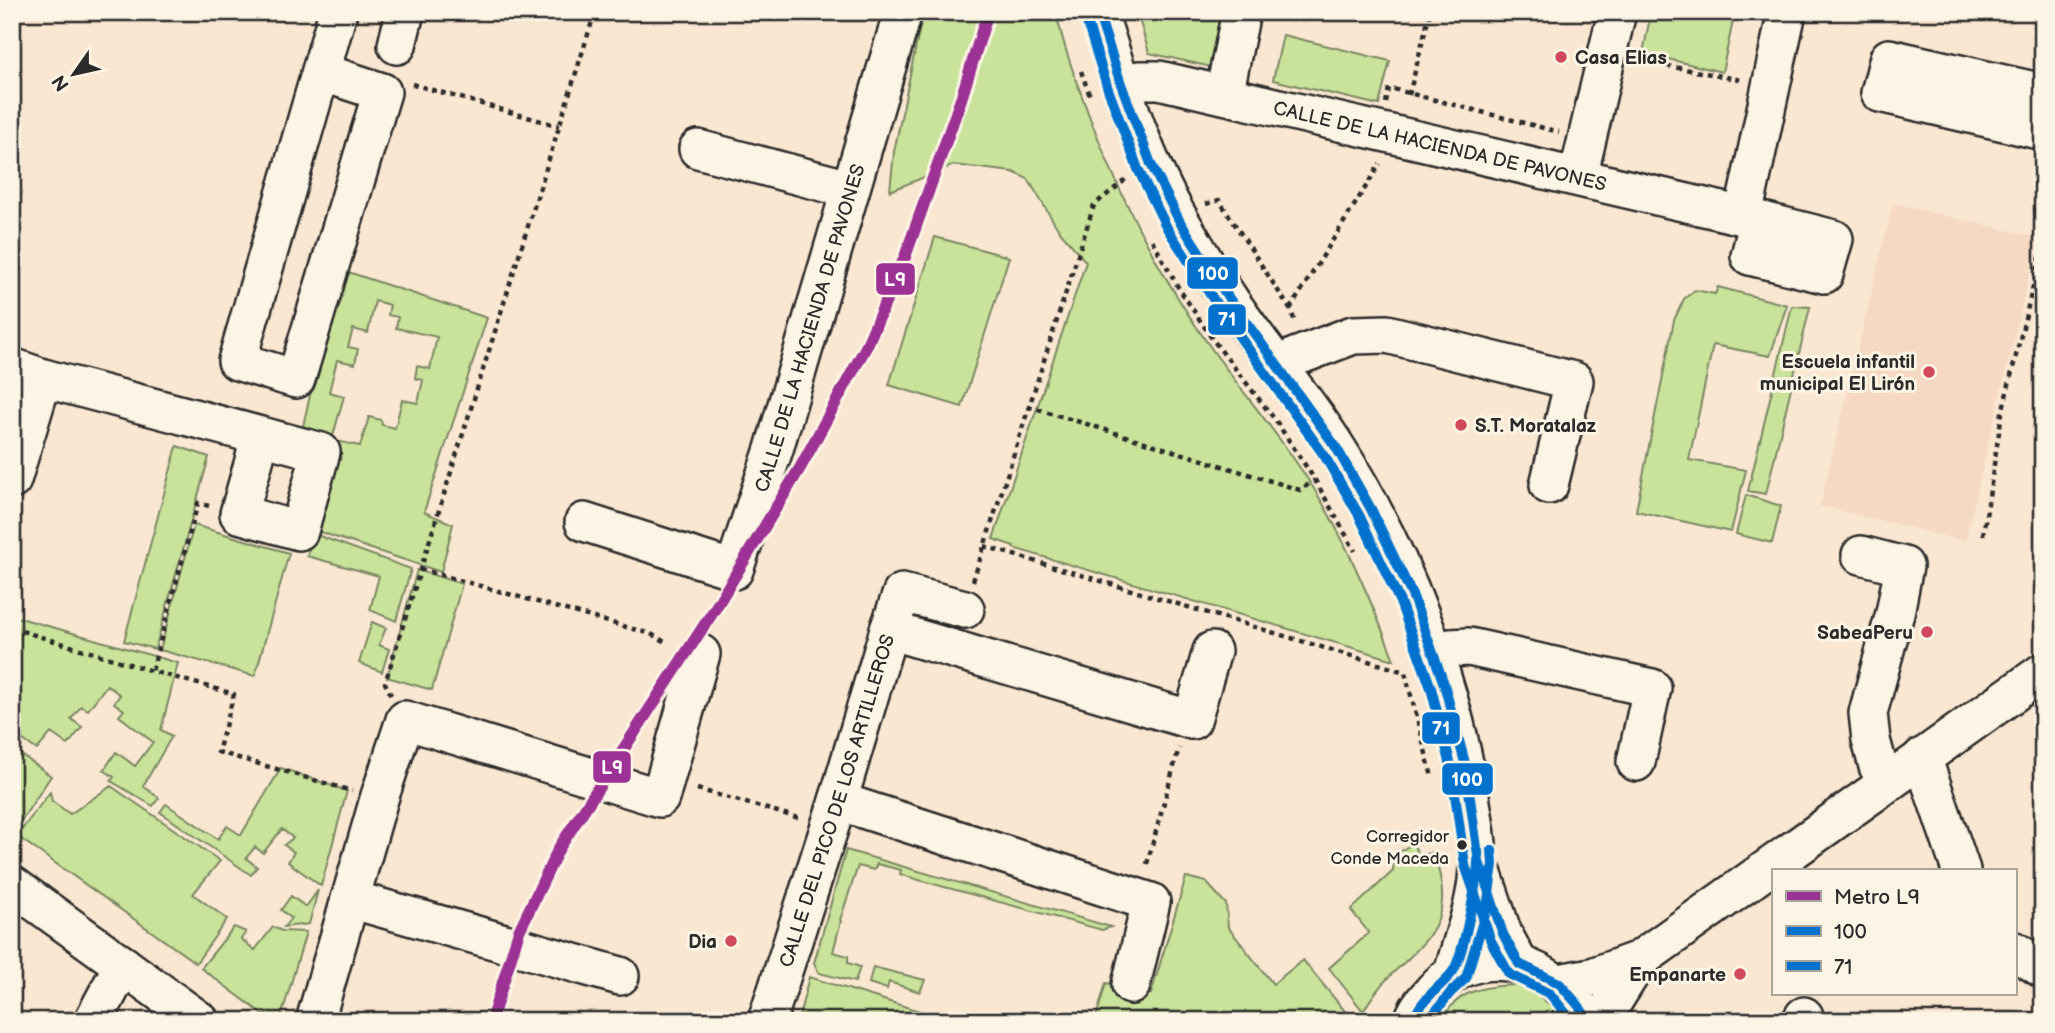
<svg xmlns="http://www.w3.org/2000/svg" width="2055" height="1033" font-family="'Balsamiq Sans',sans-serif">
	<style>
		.built { fill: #f5d9c2 }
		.green { fill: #c9e39a; stroke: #7a8762; stroke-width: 2 }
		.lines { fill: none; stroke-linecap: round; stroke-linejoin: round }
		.minor-casing { stroke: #2b2b2b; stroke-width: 42 }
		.path { stroke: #2b2b2b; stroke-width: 4.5; stroke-dasharray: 5 5; stroke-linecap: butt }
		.minor { stroke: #fcf5e5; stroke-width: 37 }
		.bus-1-casing { stroke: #fcf5e5; stroke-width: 16 }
		.bus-2-casing { stroke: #fcf5e5; stroke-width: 16 }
		.bus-1 { stroke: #0072ce; stroke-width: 10 }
		.bus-2 { stroke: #0072ce; stroke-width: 10 }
		.metro-1-casing { stroke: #fcf5e5; stroke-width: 18 }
		.metro-1 { stroke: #9c3293; stroke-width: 12 }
		.poi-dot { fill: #d1495b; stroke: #fcf5e5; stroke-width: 2.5 }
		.bus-dot { fill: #2b2b2b; stroke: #fcf5e5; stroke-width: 2.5 }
		.labels { text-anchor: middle; stroke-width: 6; stroke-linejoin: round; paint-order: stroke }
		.bus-label { font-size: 17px; fill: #2b2b2b; stroke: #fcf5e5; text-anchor: end }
		.poi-label { font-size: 19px; font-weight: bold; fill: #2b2b2b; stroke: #fcf5e5; text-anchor: end }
		.street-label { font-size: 19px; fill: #2b2b2b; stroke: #fcf5e5 }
		.line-badge { stroke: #fcf5e5; stroke-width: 2.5 }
		.badge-label { font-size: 19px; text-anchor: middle; font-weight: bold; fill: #fff }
	</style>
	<rect width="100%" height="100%" fill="#fae7d2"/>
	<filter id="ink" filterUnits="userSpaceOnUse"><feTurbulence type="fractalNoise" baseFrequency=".0143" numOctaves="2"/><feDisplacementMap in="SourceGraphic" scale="14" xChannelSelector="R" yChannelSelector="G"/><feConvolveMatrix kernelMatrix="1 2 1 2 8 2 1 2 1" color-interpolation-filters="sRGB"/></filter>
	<g filter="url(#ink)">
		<!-- built -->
		<path class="built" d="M1893,203l145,35 -73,303 -145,-35z"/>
		<!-- green -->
		<path class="green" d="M923,12h133c8,37 21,71 34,106 30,79 66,150 114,220 42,61 93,116 128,182 24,45 44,93 62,140l-381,-112 1,-2 -21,-7 93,-277 -28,-33 -30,-50 -15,-7 -59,-7 -64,26 4,-39z
			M1137,12h91l-12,56 -67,-15z
			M1651,12h84l-13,60 -79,-19z
			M1283,35l107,26 -11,44 -106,-25z
			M935,237l74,20 -47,150 -73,-22z
			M339,269l148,49 -63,194 29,12 -12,48 -127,-42 22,-89 24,5 9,-29 12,3 1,5 13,3 7,-28 16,3 5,-23 -8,-2 2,-12 13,3 7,-32 -41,-9 2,-11 -10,-2 2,-10 -15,-4 -7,32 -15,-4 -5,18 10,2 -3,15 -18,-4 -8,32 15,4 -11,40 -30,-10z
			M1718,287l69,18 -17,51 -57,-11 -24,115 57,10 -15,62 -95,-21 38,-191 10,-21 11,-9 20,4z
			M1792,306l18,1 -44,187 -18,-3z
			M177,446l32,11 -54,192 -31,-8z
			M1746,495l35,11 -9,37 -36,-9z
			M194,525l95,28 -34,123 -95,-26z
			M314,534l97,35 -15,52 -26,-11 9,-34 -72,-20z
			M417,570l45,14 -30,106 -45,-13z
			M13,616l165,47 -17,67 11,6 -29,50 16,12 -6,8 -42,-25 3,-4 -10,-7 12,-18 19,14 18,-24 -34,-26 5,-6 -10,-7 6,-8 -13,-10 -19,25 -7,-4 -10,13 11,8 -14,18 -17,-12 -14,17 -25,-18z
			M372,622l14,6 -7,17 10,4 -7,23 -23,-9z
			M12,748l39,28 -38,57 -1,-1z
			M281,768l66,23 -26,95 -33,-24 6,-10 -10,-7 9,-7 -11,-9 -19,24 -8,-6 -9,11 11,9 -6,8 -91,-63 6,-8 52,35 9,-13 14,9z
			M111,786l109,75 -27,33 34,25 -31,44 -179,-127 33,-44 2,9 18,13z
			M1413,843l6,13 15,-4c4,16 9,32 8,49 -2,35 -34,56 -56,79 -9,9 -16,20 -23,31l-34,-43 40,-35 -18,-23 42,-39 1,-15z
			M846,850l265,77 -9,3 -183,-50 -19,-6 1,-4 -24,-6 -3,6 -16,-4 -18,54 1,1 -8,31 15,4v7l12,4 -5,15 -36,-9 -5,-10z
			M1186,877l20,5 20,22 2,23 45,57 30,-24 50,61h-258l11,-38 45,11z
			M318,890l-9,34 -25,3 7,-9 -10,-8 10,-14 15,11z
			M234,927l12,5 -5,7 14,11 18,-23 9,4 24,1 -26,89h-8l-71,-53z
			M873,967l52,13 -5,12 -31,-10 -2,7 -18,-6z
			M809,977l143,44h-154z
			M1516,985c19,8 40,16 50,36h-126c18,-31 43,-35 76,-36z"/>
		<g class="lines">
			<!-- minor casing -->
			<g class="minor-casing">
				<g id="minor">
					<path d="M1098,12c23,72 45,147 84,212 14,24 29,49 45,72 34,52 76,99 109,151 65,103 115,229 134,349 3,21 8,43 8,64 1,38 -15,77 -25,113"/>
					<path d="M397,45l8,-33"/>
					<path d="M321,72l61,20 -86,287 -59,-18 101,-349"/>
					<path id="s1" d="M1121,84l18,-4h20l584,136 91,23 -10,35 -74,-18 9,-36"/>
					<path d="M2043,93l-154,-35 -9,35 163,38"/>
					<path d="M1224,95l17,-83"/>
					<path d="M698,149l151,40"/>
					<path d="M1578,177l39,-165"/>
					<path d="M1743,216l44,-204"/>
					<path d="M12,367l31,11 278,74 -22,79 -60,-17 22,-78"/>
					<path d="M1280,368l15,-11 58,-22 34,-1 187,47 -25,104"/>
					<path d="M12,480l31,-102"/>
					<path id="s2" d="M584,522l150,48 40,-121 129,-437"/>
					<path d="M1861,555l43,11 -9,47 -27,100 3,27 7,26 9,17"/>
					<path d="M889,630l13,-37 63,16"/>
					<path d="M1435,654l15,-6 19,-1 183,41 -16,74"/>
					<path d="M1922,757l39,113"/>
					<path d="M838,801l313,101 -20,83"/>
					<path d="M1480,866l23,68 16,30"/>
					<path d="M12,885l188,136"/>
					<path d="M350,899l270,77"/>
					<path d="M2015,951l28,18"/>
					<path d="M1559,983l33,-6 47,-17 404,-288"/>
					<path d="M93,1021l30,-56"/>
					<path d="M315,1021l64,-222 26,-79 255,78 41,-144"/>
					<path id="s3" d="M767,1021l71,-220 51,-171 303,90 20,-69"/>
					<path d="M1413,1021c4,-13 12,-21 21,-31 48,-54 123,-25 154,31"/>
					<path d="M1603,1021l6,-13 30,-48"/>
					<path d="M1801,1021l3,-5"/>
				</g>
			</g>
			<!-- path -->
			<path class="path" d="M1637,60l105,20
				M1081,71l10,28
				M412,84l147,42
				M1409,95l21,-83
				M1386,103l3,-15 170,44
				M1206,204l13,-4 71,109 6,15
				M1152,240l26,47 35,53 63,81 39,59 40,71
				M1290,309l90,-145
				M1028,406l272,84 15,-10
				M209,506l-11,-3 -46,168 82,23 -16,58 134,39
				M1983,535l19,-122 41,-168
				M984,546l421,126 27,105
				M420,569l231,65 16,9
				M973,581l121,-376 30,-24 1,2
				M12,628l140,43
				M391,695l-6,-12 210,-671
				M697,789l102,29
				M1147,864l32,-116"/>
			<!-- minor -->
			<use href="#minor" class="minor"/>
			<!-- bus-1 casing -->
			<g class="bus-1-casing">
				<path id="bus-1" d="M1098,12l23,72 30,80 29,58 48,75 108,150 35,62 42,88 31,87 21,79 14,99 24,72 16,30 40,19 20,23 9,15
					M1413,1021c7,-21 24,-31 38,-47 12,-13 29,-103 27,-123"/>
			</g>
			<!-- bus-2 casing -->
			<g class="bus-2-casing">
				<path id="bus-2" d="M1085,16l23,73 30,80 29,59 50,77 107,150 35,60 41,87 31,86 20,78 14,99 26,76 18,33 41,20 22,27
					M1428,1021l23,-29 15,-14 21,-70 6,-44 -1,-14"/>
			</g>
			<!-- bus-1 -->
			<use href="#bus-1" class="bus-1"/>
			<!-- bus-2 -->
			<use href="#bus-2" class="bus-2"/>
			<!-- metro-1 casing -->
			<g class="metro-1-casing">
				<path id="metro-1" d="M491,1021l28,-90 40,-83 154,-236 87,-144 66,-121 39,-90 56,-158 27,-87"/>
			</g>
			<!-- metro-1 -->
			<use href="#metro-1" class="metro-1"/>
		</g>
	</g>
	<!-- markers -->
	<g class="poi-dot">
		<circle cx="1561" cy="57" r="7"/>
		<circle cx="1929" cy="372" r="7"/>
		<circle cx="1461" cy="425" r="7"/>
		<circle cx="1927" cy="632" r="7"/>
		<circle cx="731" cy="941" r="7"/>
		<circle cx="1740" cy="974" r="7"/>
	</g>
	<circle class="bus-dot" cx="1462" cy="845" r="6"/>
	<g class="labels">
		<!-- bus labels -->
		<g class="bus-label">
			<text x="1449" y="842">Corregidor<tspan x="1449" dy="22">Conde Maceda</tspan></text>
		</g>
		<!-- poi labels -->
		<g class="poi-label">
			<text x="1575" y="64" text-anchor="start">Casa Elias</text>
			<text x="1915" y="368">Escuela infantil<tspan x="1915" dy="22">municipal El Lirón</tspan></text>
			<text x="1475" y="432" text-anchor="start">S.T. Moratalaz</text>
			<text x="1913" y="639">SabeaPeru</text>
			<text x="717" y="948">Dia</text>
			<text x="1726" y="981">Empanarte</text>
		</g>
		<!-- street labels -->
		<g class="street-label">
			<text dy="7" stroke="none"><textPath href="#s1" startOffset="327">CALLE DE LA HACIENDA DE PAVONES</textPath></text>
			<text dy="7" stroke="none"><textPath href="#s2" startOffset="411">CALLE DE LA HACIENDA DE PAVONES</textPath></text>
			<text dy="7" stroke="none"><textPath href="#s3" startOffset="231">CALLE DEL PICO DE LOS ARTILLEROS</textPath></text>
		</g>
	</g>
	<g class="line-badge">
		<rect x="1186" y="256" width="53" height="34" rx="7" fill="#0072ce"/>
		<rect x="875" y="262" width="41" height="34" rx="7" fill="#9c3293"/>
		<rect x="1207" y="303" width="40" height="33" rx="7" fill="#0072ce"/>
		<rect x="1421" y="711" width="40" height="34" rx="7" fill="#0072ce"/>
		<rect x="592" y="750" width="40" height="34" rx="7" fill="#9c3293"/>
		<rect x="1441" y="762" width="53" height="34" rx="7" fill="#0072ce"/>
	</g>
	<g class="badge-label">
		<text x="1213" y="280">100</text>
		<text x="895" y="286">L9</text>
		<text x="1227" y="326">71</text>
		<text x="1441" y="735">71</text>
		<text x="612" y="774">L9</text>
		<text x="1467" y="786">100</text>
	</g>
	<!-- margin -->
	<rect width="2055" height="1033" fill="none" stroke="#fcf5e5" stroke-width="42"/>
	<rect x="21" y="21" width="2013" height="991" fill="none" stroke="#2b2b2b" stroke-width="2.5" filter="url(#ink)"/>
	<!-- legend -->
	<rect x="1772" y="869" width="245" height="126" fill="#fcf5e5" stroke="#a8a49b" stroke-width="2"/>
	<rect x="1786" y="891" width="35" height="10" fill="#9c3293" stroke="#a8a49b" stroke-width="2"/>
	<text x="1834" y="904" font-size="21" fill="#2b2b2b">Metro L9</text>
	<rect x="1786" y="926" width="35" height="10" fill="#0072ce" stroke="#a8a49b" stroke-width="2"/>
	<text x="1834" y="939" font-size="21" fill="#2b2b2b">100</text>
	<rect x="1786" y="961" width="35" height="10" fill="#0072ce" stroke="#a8a49b" stroke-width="2"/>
	<text x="1834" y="974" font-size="21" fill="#2b2b2b">71</text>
	<!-- north arrow -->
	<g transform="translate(74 74) rotate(236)" stroke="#fcf5e5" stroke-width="5" paint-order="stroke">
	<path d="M0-5L12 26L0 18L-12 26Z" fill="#2b2b2b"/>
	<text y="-10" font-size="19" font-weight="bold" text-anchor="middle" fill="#2b2b2b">N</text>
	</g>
</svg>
